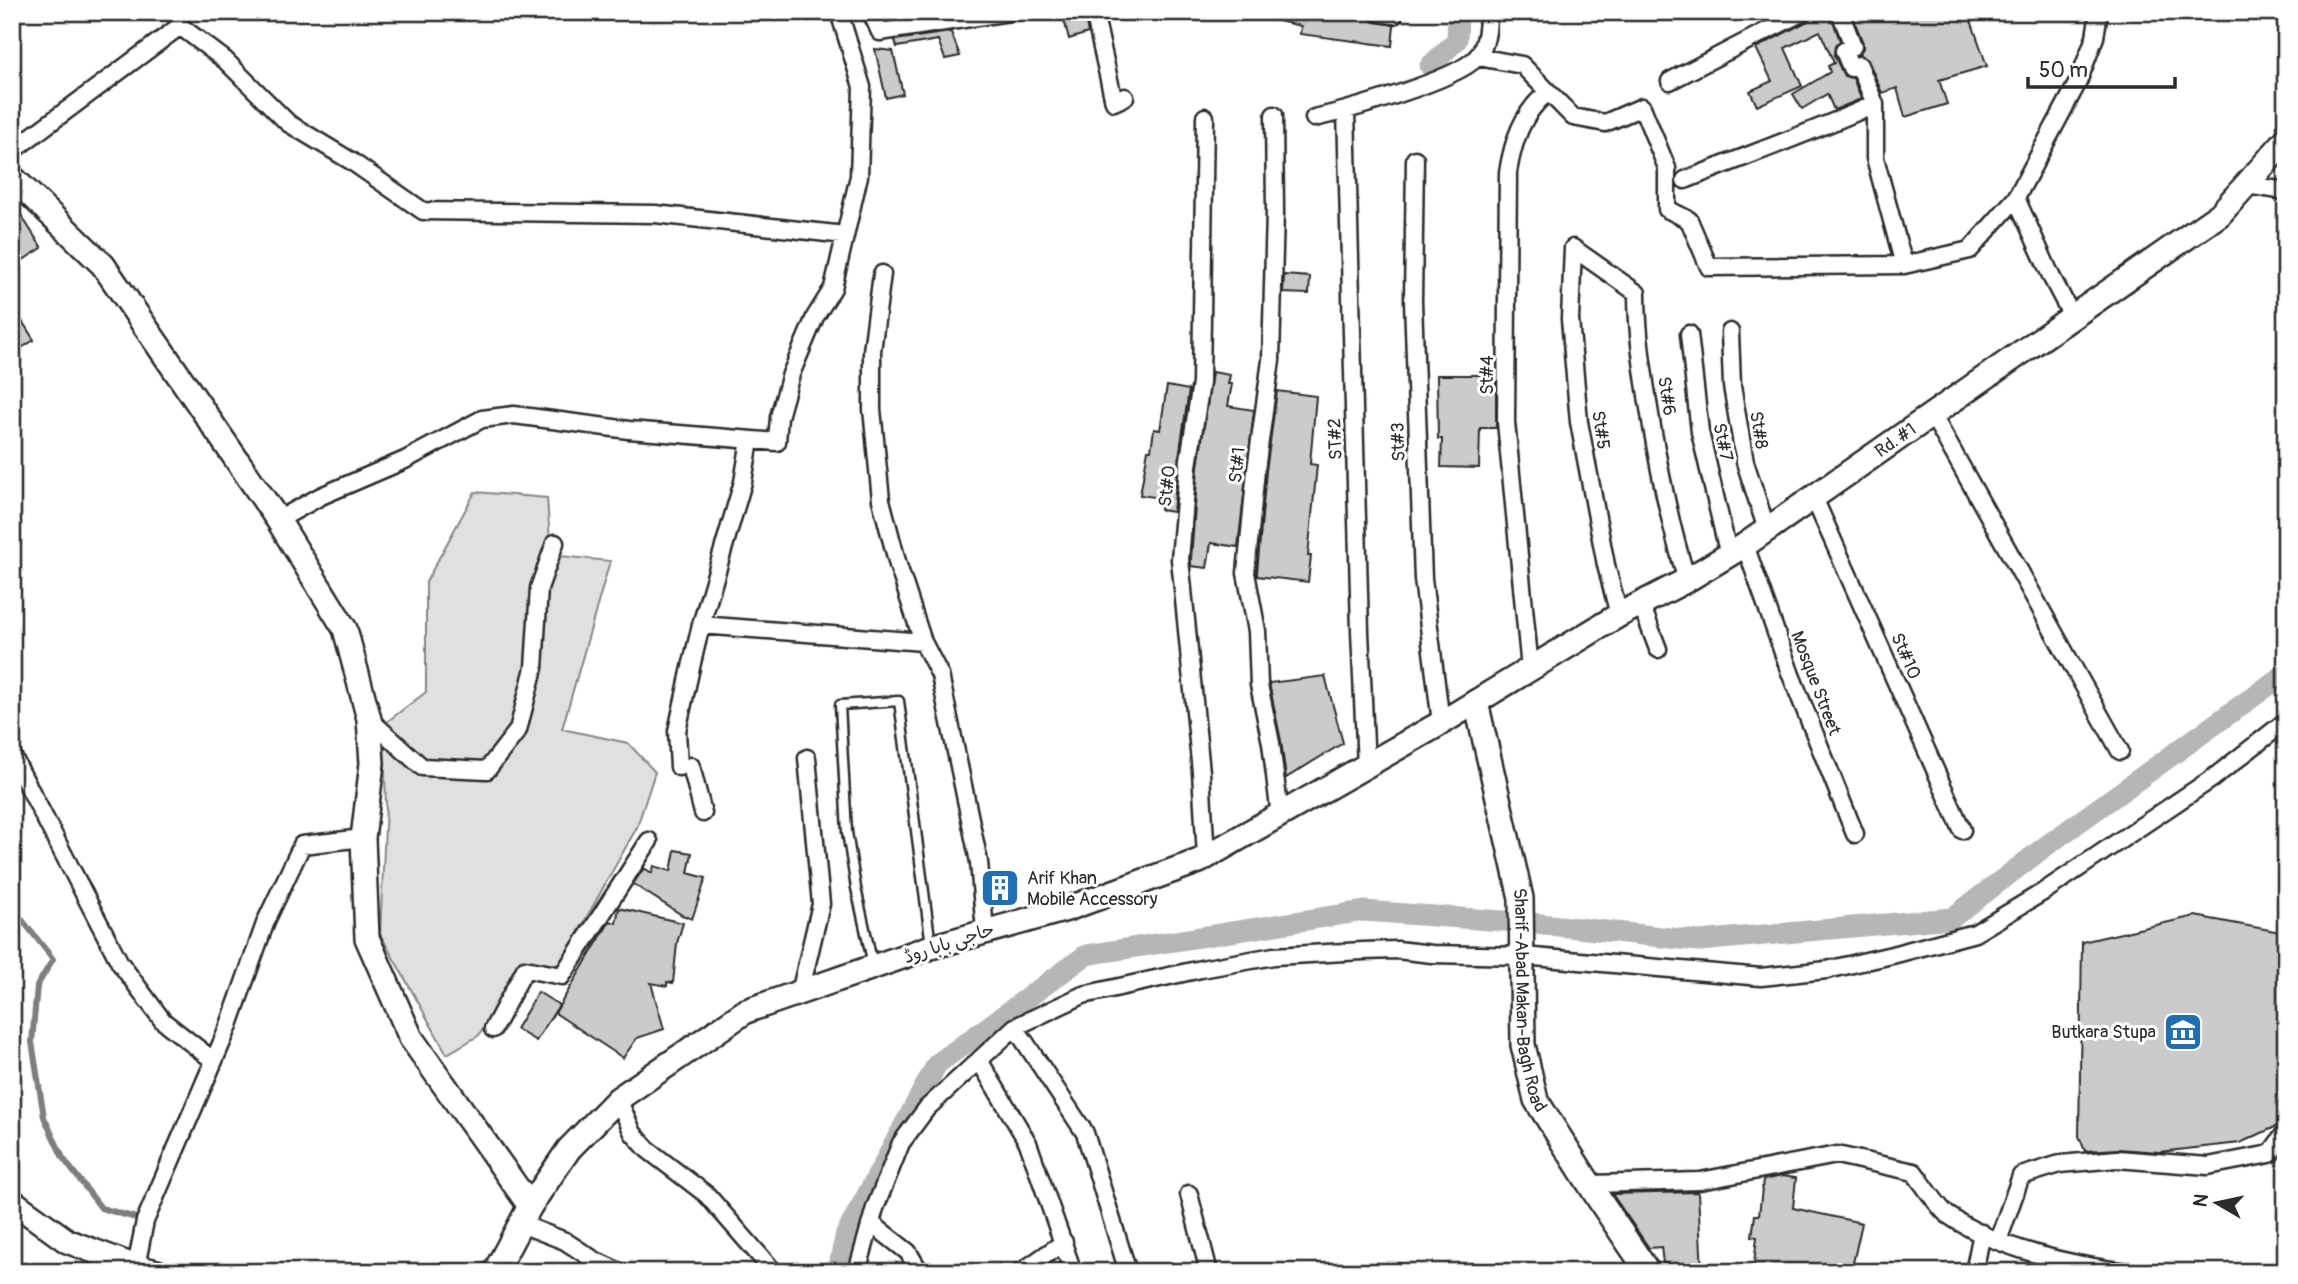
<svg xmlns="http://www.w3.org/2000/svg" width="2298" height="1284" font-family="Pangolin,'Playpen Sans Arabic',sans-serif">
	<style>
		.green { fill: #e0e0e0; stroke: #868686; stroke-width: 2 }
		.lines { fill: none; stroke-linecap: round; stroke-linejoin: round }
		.stream { stroke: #7e7e7e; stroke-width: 6 }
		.canal { stroke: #b6b6b6; stroke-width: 21 }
		.building { fill: #cbcbcb; stroke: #2b2b2b; stroke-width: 2 }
		.lane-casing { stroke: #2b2b2b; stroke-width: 13 }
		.street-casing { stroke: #2b2b2b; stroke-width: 21 }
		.secondary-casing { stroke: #2b2b2b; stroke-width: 28 }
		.lane { stroke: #fff; stroke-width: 8 }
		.street { stroke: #fff; stroke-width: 16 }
		.secondary { stroke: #fff; stroke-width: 23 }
		.labels { text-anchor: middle; stroke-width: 6; stroke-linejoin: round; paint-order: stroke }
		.street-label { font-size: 18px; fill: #2b2b2b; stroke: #fff }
		.poi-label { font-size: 18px; fill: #2b2b2b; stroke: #fff; text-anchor: start }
	</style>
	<rect width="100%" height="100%" fill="#fff"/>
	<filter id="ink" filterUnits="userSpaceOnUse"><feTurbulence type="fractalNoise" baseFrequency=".0143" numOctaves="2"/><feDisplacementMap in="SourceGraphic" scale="14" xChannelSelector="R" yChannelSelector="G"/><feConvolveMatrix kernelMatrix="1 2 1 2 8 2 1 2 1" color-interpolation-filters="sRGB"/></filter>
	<g filter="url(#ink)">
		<!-- green -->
		<path class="green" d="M475,492l72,6 4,57 59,6 -48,168 66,14 27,29 -18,55 -78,140 -39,-7 -29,60 -13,16 -31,18 -67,-120 6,-129 -2,-60 -15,-26 11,8 46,-35v-110z"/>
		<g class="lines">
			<!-- stream -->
			<path class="stream" d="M12,907l41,52 -16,27 -5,56 12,75 19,41 38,50 42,12"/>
			<!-- canal -->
			<path class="canal" d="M1430,66l27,-26 1,-28
				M837,1272l9,-38 91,-170 149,-109 278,-44 167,12 168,18 253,-23 94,-72 240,-173"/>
		</g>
		<!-- building -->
		<path class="building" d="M1270,12h58l39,5 7,5 20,3 -2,21 -92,-12 1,-8 -32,-7z
			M1813,12h17l10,29 -5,5 -1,9 10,21 9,2 8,21 -27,11 -7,-16 -25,15 -9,-15 37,-22 -2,-6 6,-3 -14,-32 -35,17 17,38 -45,20 -7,-15 22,-10 -16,-33 52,-27z
			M1864,12h104l19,54 -48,14 8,24 -42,13 -8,-29 -15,5 -14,-33 -9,-5 4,-7v-5l-10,-25z
			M1084,14l4,19 -19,6 -5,-19z
			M951,32l9,24 -15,3 -7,-19 -41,7 -2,-7z
			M875,49l18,2 10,43 -17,4z
			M12,201l30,47 -30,19z
			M1284,275l26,2 -1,17 -26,-1z
			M12,305l22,35 -22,14z
			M1212,372l18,3 -2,9h4l-4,22 26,4 -16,137 -27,-4 -4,25 -16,-2v-7l7,-92z
			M1437,375h59v53h-16l-1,40 -38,-1 1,-28h-4z
			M1167,386l22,4 -11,74 -5,48 -13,-2 2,-12 -22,-3 8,-45h3l3,-21 6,1z
			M1277,391l39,5 -6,68 7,1 -9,91h3l-3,26 -51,-6v-3l9,-102z
			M1325,676l18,67 -57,35 -5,-37 -12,-58z
			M675,850l17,3 -4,20 18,5 -14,41 -10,-4 -49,-31 11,-16 8,5 2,-7 17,5z
			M619,908l64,15 -6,20 -4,40 -6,-1v4l-16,-3 13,46 -27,9 -14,20 -68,-45 55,-92 6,2z
			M2195,916l91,17v189l-46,21 -81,9 -41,-3 -33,2 -6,-15 3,-194z
			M538,992l21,13 -23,36 -20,-12z
			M1782,1176l14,2 -3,30 69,15 -11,49h-98l4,-35 -5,-1 3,-21h4l4,-35z
			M1698,1192l4,80 -39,-9 -2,-16 -12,1 -37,-54z"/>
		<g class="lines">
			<!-- lane casing -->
			<g class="lane-casing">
				<path id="lane" d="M873,965l-17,-77 -9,-56 -7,-127 59,-4 32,244"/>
			</g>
			<!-- street casing -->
			<g class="street-casing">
				<path id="street" d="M871,12l9,20 129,-20
					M1094,12l20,90 11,-5
					M1376,12l18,3
					M1840,12l13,34 -9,5 7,17 8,-3 16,39v54l29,107
					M1478,57l44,8 51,52 32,6 37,-16 25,61v41l22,11 20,47 195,-2 66,-15 46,-52 62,-116 17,-45 4,-25
					M1670,81l133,-69
					M1346,111l14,520 6,136
					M1274,115l1,97 -4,148 -15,110 -10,103 11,58 2,54 12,58 9,73
					M1205,117l-4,266 -13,83 -8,93 21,213 5,85
					M1314,118c32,-7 142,-38 162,-60 11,-11 12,-31 12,-46
					M12,151l168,-125 45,34 63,63 63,38 72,50 232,3 190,21
					M1415,159l-2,142 10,278 18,144
					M1685,180c63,-25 128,-48 190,-76
					M2246,185l40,6
					M2016,198l36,80 21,40
					M1573,248l-3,71 9,103 27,143 13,50
					M1573,248l64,45c0,45 8,90 15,134 9,52 19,103 35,153
					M882,274l-10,77v58l9,91 17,65 25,77 17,33 39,187 6,69
					M1730,332l2,54 13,76 22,68
					M1689,334l11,98 29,124
					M1933,416l187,335
					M1814,498l148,332
					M278,520l43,-24 84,-36 77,-41 32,-4 115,15 148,12 2,-25 12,-43 24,-57 18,-29 26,-112 3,-89 -23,-75
					M1745,545l46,130 64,159
					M1641,604l17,45
					M701,625l222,17
					M1530,669l-24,-247 2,-250c5,-30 14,-59 39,-79
					M369,719l53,48 65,3 31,-40 16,-62 5,-80 16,-45
					M12,755l108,208 43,58 51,40
					M691,766l12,47
					M679,767l-2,-36 15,-68 9,-38 42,-143 7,-42
					M800,993l21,-89 -14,-146
					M1015,1027l70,106 43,139
					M493,1029l32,-60 37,7 87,-135
					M979,1060l49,83 45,129
					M618,1099l15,34 15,17 59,45 67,77
					M1591,1184l109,-3 137,-26 77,17c7,9 26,38 34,43 47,33 124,51 181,57
					M1189,1194l20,78
					M871,1223l37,29 12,20
					M521,1224l44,17 29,19 26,12
					M1998,1241l23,-65 39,-12 57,-5 91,7 62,-12 16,-22
					M136,1267l9,-46 83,-193 38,-107 36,-76 61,-7
					M857,1272l18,-64 26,-65 26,-35 88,-81 68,-32 118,-26 73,-13 89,-5 34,-1 35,4 91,2 238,21 66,-7 65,-15 83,-22 68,-41 170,-114 73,-57
					M1021,1272l43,-30
					M1974,1272l8,-39"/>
			</g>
			<!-- secondary casing -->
			<g class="secondary-casing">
				<g id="secondary">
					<path d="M12,177l91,88 175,255 67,109 24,90 3,44 -9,75 4,100 44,100 119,168"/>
					<path id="s1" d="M1476,702l45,196 2,147 13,55 68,107 44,65"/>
					<path d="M12,1201l55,40 69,26 21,5"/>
					<path id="s2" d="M495,1272l35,-66 39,-57 49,-50 128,-88 185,-64 136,-38 132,-48 242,-138 178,-108 68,-35 58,-35 475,-331 66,-74"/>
				</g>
			</g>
			<!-- lane -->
			<use href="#lane" class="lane"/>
			<!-- street -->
			<use href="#street" class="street"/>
			<!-- secondary -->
			<use href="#secondary" class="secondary"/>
		</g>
	</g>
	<!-- icons -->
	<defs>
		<g id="building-square" transform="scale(2.0125)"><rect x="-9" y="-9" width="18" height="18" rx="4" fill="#1f6fb2" stroke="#fff"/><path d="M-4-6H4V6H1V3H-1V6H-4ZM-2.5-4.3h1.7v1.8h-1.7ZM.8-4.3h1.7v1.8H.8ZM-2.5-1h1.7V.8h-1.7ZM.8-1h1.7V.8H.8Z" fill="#fff"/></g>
		<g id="museum-square" transform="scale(2.0125)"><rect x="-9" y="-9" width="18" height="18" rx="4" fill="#1f6fb2" stroke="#fff"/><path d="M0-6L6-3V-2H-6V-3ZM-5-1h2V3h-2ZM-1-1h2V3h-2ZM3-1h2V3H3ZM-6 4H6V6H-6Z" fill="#fff"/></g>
	</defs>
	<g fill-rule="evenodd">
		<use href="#building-square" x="1000" y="888"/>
		<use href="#museum-square" x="2183" y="1032"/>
	</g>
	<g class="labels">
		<!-- street labels -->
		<g class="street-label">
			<text transform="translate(1487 375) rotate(-90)" y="6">St#4</text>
			<text transform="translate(1667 396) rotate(81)" y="6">St#6</text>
			<text transform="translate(1601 430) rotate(81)" y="6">St#5</text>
			<text transform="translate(1759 430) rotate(81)" y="6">St#8</text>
			<text transform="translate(1335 439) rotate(-92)" y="6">ST#2</text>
			<text dy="6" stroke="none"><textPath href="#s2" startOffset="1661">Rd. #1</textPath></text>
			<text transform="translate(1398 442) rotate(-92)" y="6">St#3</text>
			<text transform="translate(1723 442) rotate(78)" y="6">St#7</text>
			<text transform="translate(1237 465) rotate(-84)" y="6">St#1</text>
			<text transform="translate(1167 486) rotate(-84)" y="6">St#0</text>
			<text transform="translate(1906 656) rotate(66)" y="6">St#10</text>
			<text transform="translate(1816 683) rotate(69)" y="6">Mosque Street</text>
			<text transform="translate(949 943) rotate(-18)" y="6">حاجی بابا روڈ</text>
			<text dy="6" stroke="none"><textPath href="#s1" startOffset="304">Sharif-Abad Makan-Bagh Road</textPath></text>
		</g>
		<!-- poi labels -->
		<g class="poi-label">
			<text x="1027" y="884">Arif Khan<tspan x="1027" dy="21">Mobile Accessory</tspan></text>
			<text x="2156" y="1038" text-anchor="end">Butkara Stupa</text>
		</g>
	</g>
	<!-- margin -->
	<rect width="2298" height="1284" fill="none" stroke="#fff" stroke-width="42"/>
	<rect x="21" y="21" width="2256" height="1242" fill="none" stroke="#2b2b2b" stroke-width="2.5" filter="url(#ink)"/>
	<!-- north arrow -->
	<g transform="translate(2217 1203) rotate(279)" stroke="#ffffff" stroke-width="5" paint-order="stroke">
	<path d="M0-5L12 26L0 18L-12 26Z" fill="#2b2b2b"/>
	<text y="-10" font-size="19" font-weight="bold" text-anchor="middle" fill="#2b2b2b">N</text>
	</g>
	<!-- scale -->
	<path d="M2028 77v10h147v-10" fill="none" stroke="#2b2b2b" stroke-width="3.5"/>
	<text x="2039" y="77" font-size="21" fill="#2b2b2b" stroke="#ffffff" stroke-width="5" paint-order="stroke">50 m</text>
</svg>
